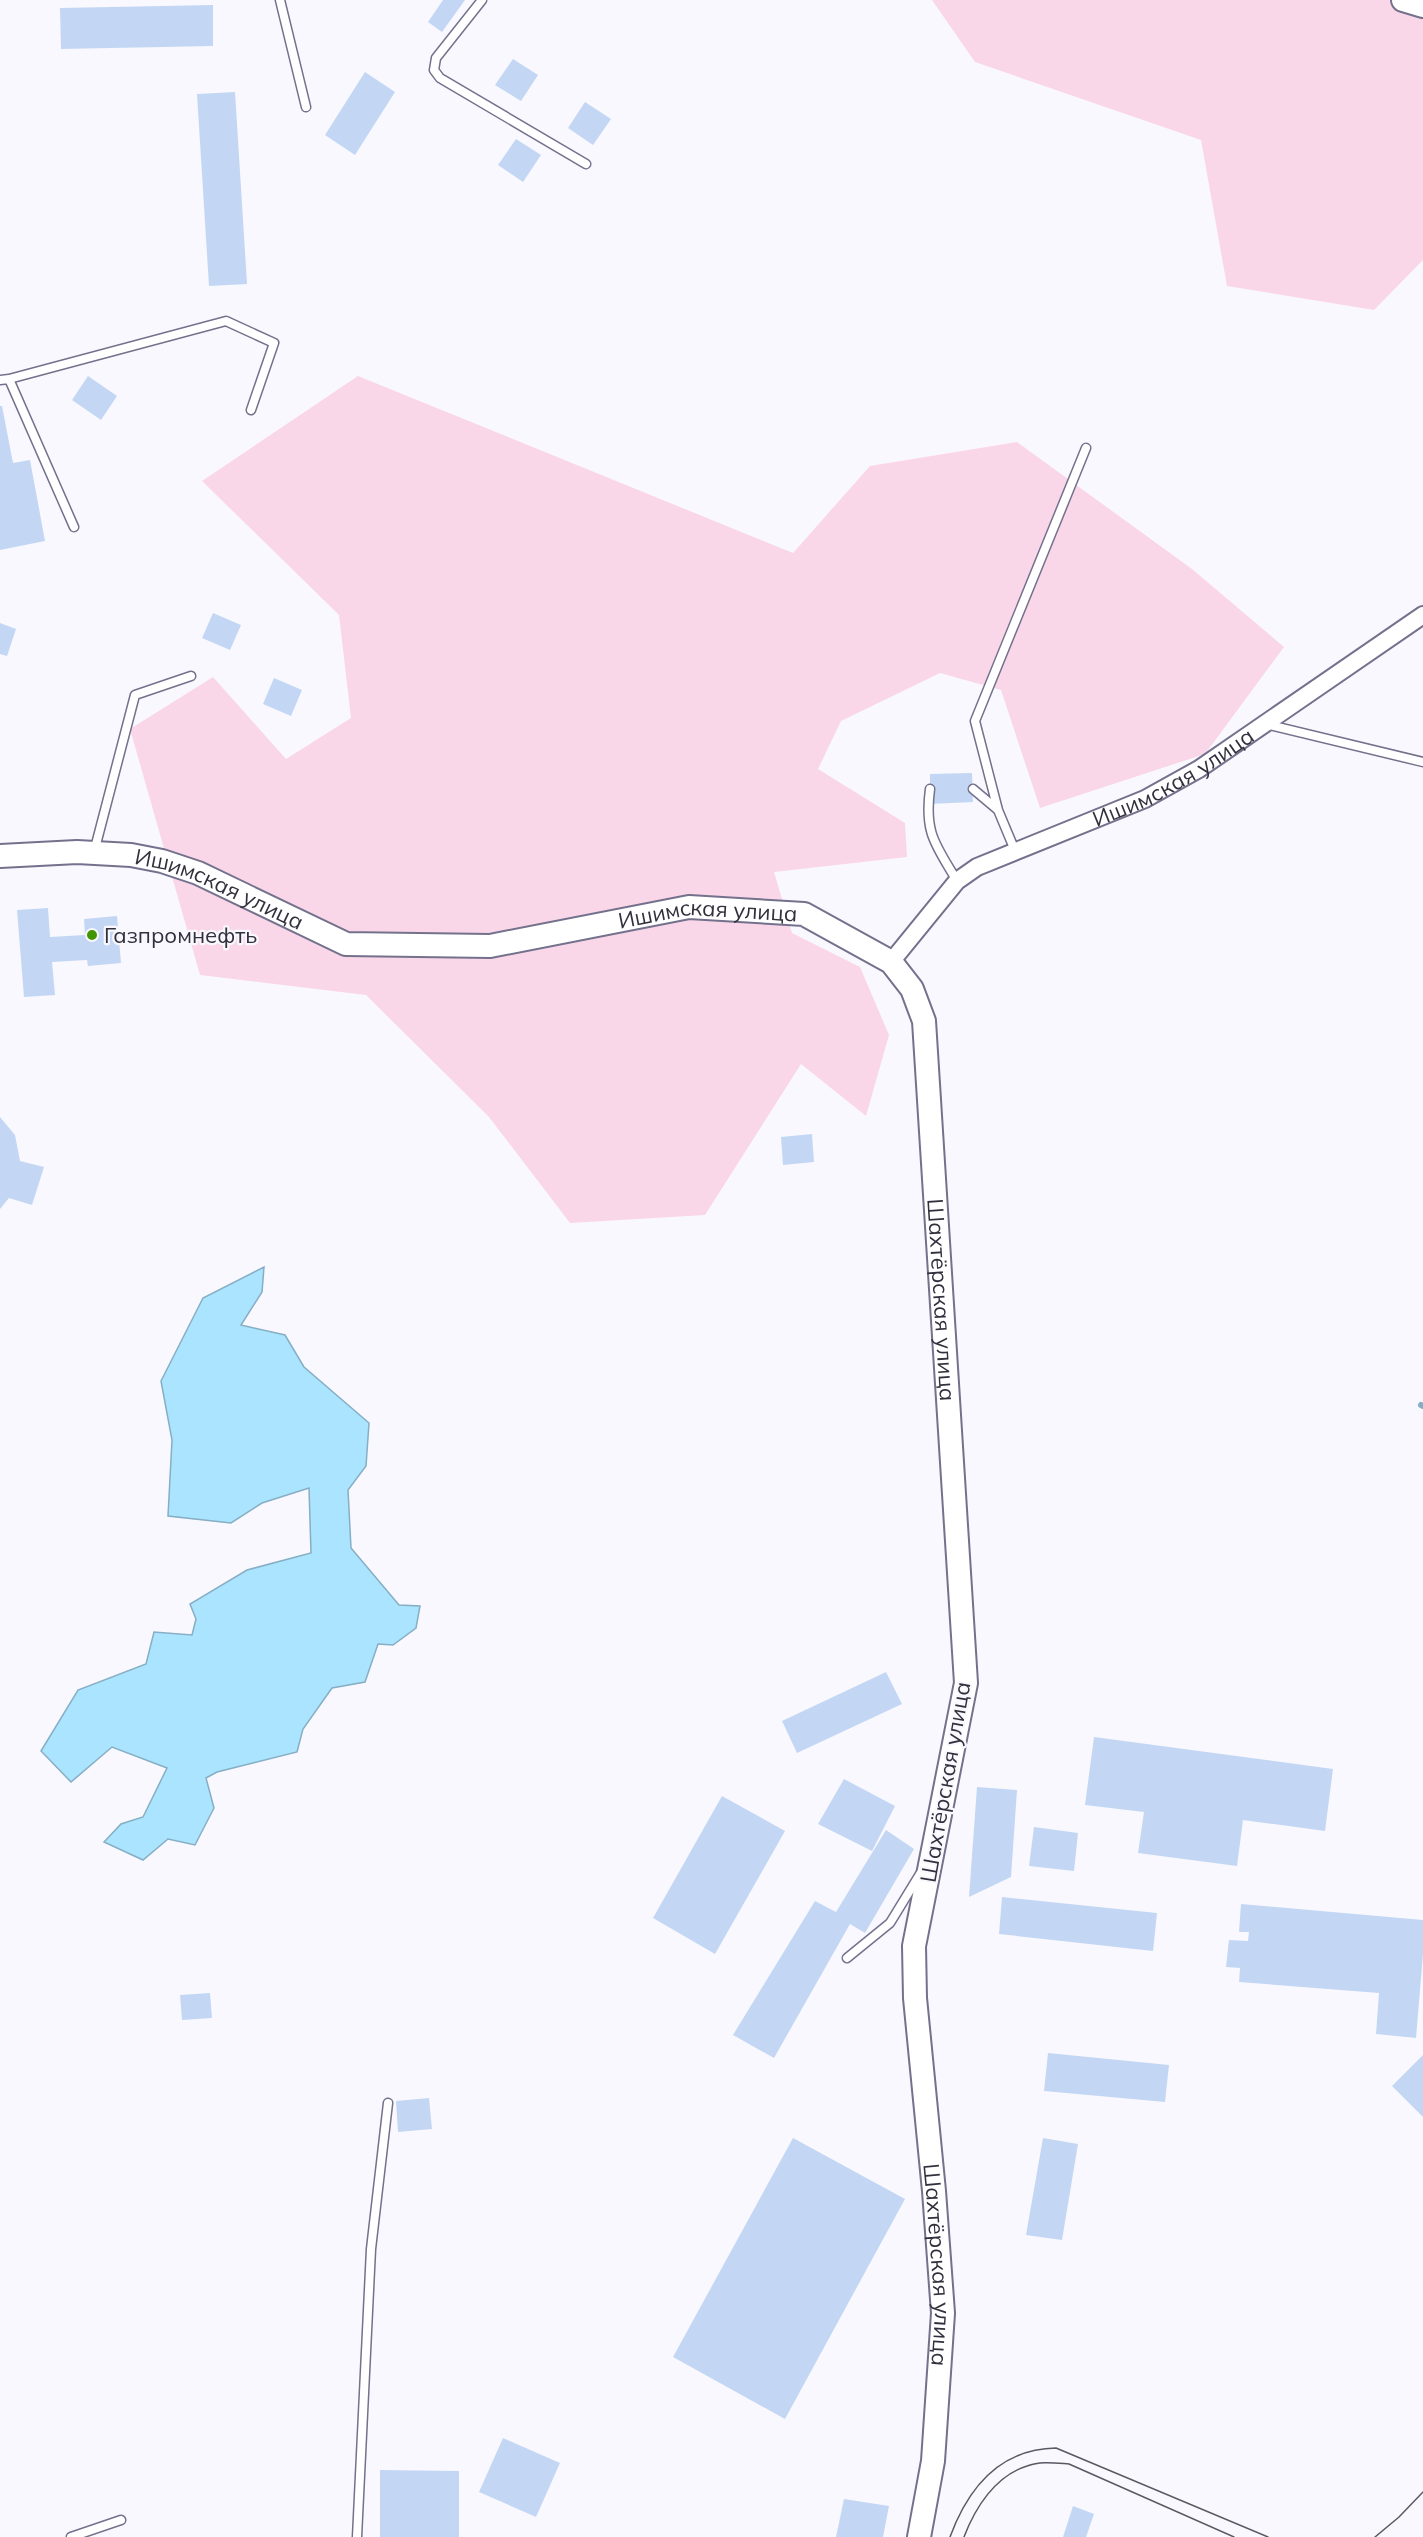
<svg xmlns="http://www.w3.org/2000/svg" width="1423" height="2537" font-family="Mulish,sans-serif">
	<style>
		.green { fill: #fad7e8 }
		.water { fill: #aae4fe; stroke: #86aec4; stroke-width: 1.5 }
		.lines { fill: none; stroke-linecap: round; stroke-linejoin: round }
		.stream { stroke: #86aec4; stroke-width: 6 }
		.building { fill: #c3d7f4 }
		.lane-casing { stroke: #73718c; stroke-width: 11 }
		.street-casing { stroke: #73718c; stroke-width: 20 }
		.secondary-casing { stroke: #73718c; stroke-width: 26 }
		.lane { stroke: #fff; stroke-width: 8 }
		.street { stroke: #fff; stroke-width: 16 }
		.secondary { stroke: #fff; stroke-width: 22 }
		.tram { stroke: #595863; stroke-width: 1.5 }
		.poi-dot { fill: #429602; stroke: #f9f8fe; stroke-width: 2 }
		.labels { text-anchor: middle; stroke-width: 4.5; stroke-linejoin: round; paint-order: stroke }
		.street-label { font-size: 22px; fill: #31303c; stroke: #f9f8fe }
		.poi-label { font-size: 22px; fill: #31303c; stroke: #f9f8fe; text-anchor: start }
	</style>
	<rect width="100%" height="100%" fill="#f9f8fe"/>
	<!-- green -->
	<path class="green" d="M932,0h491v260l-49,50 -147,-24 -26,-146 -226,-78z
		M358,376l435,177 77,-87 147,-24 175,127 92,78 -79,107 -165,54 -39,-118 -61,-17 -99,48 -23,48 87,54 2,34 -133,15 18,61 68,34 29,68 -23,81 -65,-52 -96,151 -135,8 -81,-106 -123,-122 -166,-20 -70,-246 83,-52 73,82 65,-41 -12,-103 -137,-134z"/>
	<!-- water -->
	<path class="water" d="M264,1267l-2,25 -21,33 44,10 19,32 65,56 -3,43 -18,24 3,58 48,57 21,1 -4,22 -23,17 -15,-1 -13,38 -33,6 -29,41 -6,23 -80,20 -11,6 8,30 -19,37 -27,-6 -25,21 -39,-18 17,-18 22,-7 24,-49 -55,-21 -41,35 -30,-31 37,-61 68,-26 8,-32 38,3 4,-16 -6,-15 57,-34 64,-17 -2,-65 -47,15 -31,20 -63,-7 4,-76 -11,-59 42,-83z"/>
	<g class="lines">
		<!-- stream -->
		<path class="stream" d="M1421,1405l2,1"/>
	</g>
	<!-- building -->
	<path class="building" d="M443,0h22l-23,32 -14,-10z
		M213,5v41l-152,3 -1,-41z
		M513,59l25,16 -17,26 -26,-16z
		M365,72l30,20 -40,63 -30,-20z
		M235,92l12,192 -38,2 -12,-192z
		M585,102l26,17 -18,26 -25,-17z
		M516,139l25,16 -18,27 -25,-17z
		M88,376l29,20 -16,24 -29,-20z
		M0,406h2l11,57 17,-3 15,81 -45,9z
		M213,613l28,12 -11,25 -28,-12z
		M0,623l16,6 -9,27 -7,-2z
		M274,678l28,12 -11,26 -28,-12z
		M972,773l1,29 -43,2v-30z
		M48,908l2,29 35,-2 -1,-16 33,-3 4,47 -33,3 -1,-6 -35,2 3,33 -31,2 -7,-87z
		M0,1117l15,18 5,26 24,6 -12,38 -23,-7 -9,11z
		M812,1134l2,28 -31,3 -2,-28z
		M886,1672l16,32 -105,49 -15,-32z
		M1094,1737l239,32 -8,62 -82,-11 -6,46 -99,-13 6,-41 -59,-7z
		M844,1779l51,27 -23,45 -54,-27z
		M977,1787l40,3 -6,87 -42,20z
		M722,1796l63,35 -70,123 -62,-36z
		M1034,1827l44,6 -4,38 -45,-5z
		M886,1830l28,19 -49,84 -15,-9 -76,134 -41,-23 82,-134 21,11z
		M1002,1897l155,16 -4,38 -154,-17z
		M1241,1904l182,16v34l-7,84 -40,-4 3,-41 -140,-11 1,-14 -14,-1 3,-27 19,1 1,-9h-10z
		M210,1993l2,25 -30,2 -2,-25z
		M1048,2053l121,12 -4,37 -121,-11z
		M1423,2055v62l-31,-31z
		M429,2098l3,31 -34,3 -2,-31z
		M793,2138l112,61 -120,220 -112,-62z
		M1043,2138l35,6 -16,96 -36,-5z
		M503,2438l57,25 -24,54 -57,-25z
		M380,2470l79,1v66h-79z
		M844,2499l45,7 -6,31h-47z
		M1073,2506l21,8 -8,23h-23z"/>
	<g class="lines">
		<!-- lane casing -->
		<g class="lane-casing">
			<path id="lane" d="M280,0l26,107
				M482,0l-46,58 -2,12 6,8 146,86
				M9,379l217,-58 48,22 -23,67
				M0,380l9,-1 65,148
				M1265,724l158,38
				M930,789c-6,45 6,56 27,92
				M973,789l25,21 18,43
				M998,810l-23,-89 111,-273
				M94,852l41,-157 56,-19
				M847,1958l43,-35 30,-49
				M71,2537l50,-17
				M357,2537l14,-288 17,-146"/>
		</g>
		<!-- street casing -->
		<g class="street-casing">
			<g id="street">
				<path id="s1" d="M891,962l66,-81 20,-14 168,-68 54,-30 224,-154"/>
			</g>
		</g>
		<!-- secondary casing -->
		<g class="secondary-casing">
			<g id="secondary">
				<path d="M1403,0l20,6"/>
				<path id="s2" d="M0,856l77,-4 54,3 31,6 36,12 148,71 144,2 199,-39 115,7 87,48 21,27 12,32 42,662 -52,263 1,52 19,193 9,122 -10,148 -14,76"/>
			</g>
		</g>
		<!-- lane -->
		<use href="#lane" class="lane"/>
		<!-- street -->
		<use href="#street" class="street"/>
		<!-- secondary -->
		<use href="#secondary" class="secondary"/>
		<!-- tram -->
		<path class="tram" d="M950,2537c18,-49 49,-88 106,-89l212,89
			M964,2537c11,-29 31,-61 63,-71 13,-5 28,-3 42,-2l165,73
			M1375,2537l24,-20 24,-25"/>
	</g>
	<!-- markers -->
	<circle class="poi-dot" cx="92" cy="935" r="6"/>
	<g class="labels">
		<!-- street labels -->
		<g class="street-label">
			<text dy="8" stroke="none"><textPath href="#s1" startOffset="345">Ишимская улица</textPath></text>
			<text dy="8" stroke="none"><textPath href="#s2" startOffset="226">Ишимская улица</textPath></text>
			<text dy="8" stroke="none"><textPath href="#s2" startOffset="730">Ишимская улица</textPath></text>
			<text dy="8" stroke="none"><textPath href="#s2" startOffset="1274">Шахтёрская улица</textPath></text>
			<text transform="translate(945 1782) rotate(-80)" y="8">Шахтёрская улица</text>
			<text dy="8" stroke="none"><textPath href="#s2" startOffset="2246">Шахтёрская улица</textPath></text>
		</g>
		<!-- poi labels -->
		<g class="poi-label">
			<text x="104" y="943">Газпромнефть</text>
		</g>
	</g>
</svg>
